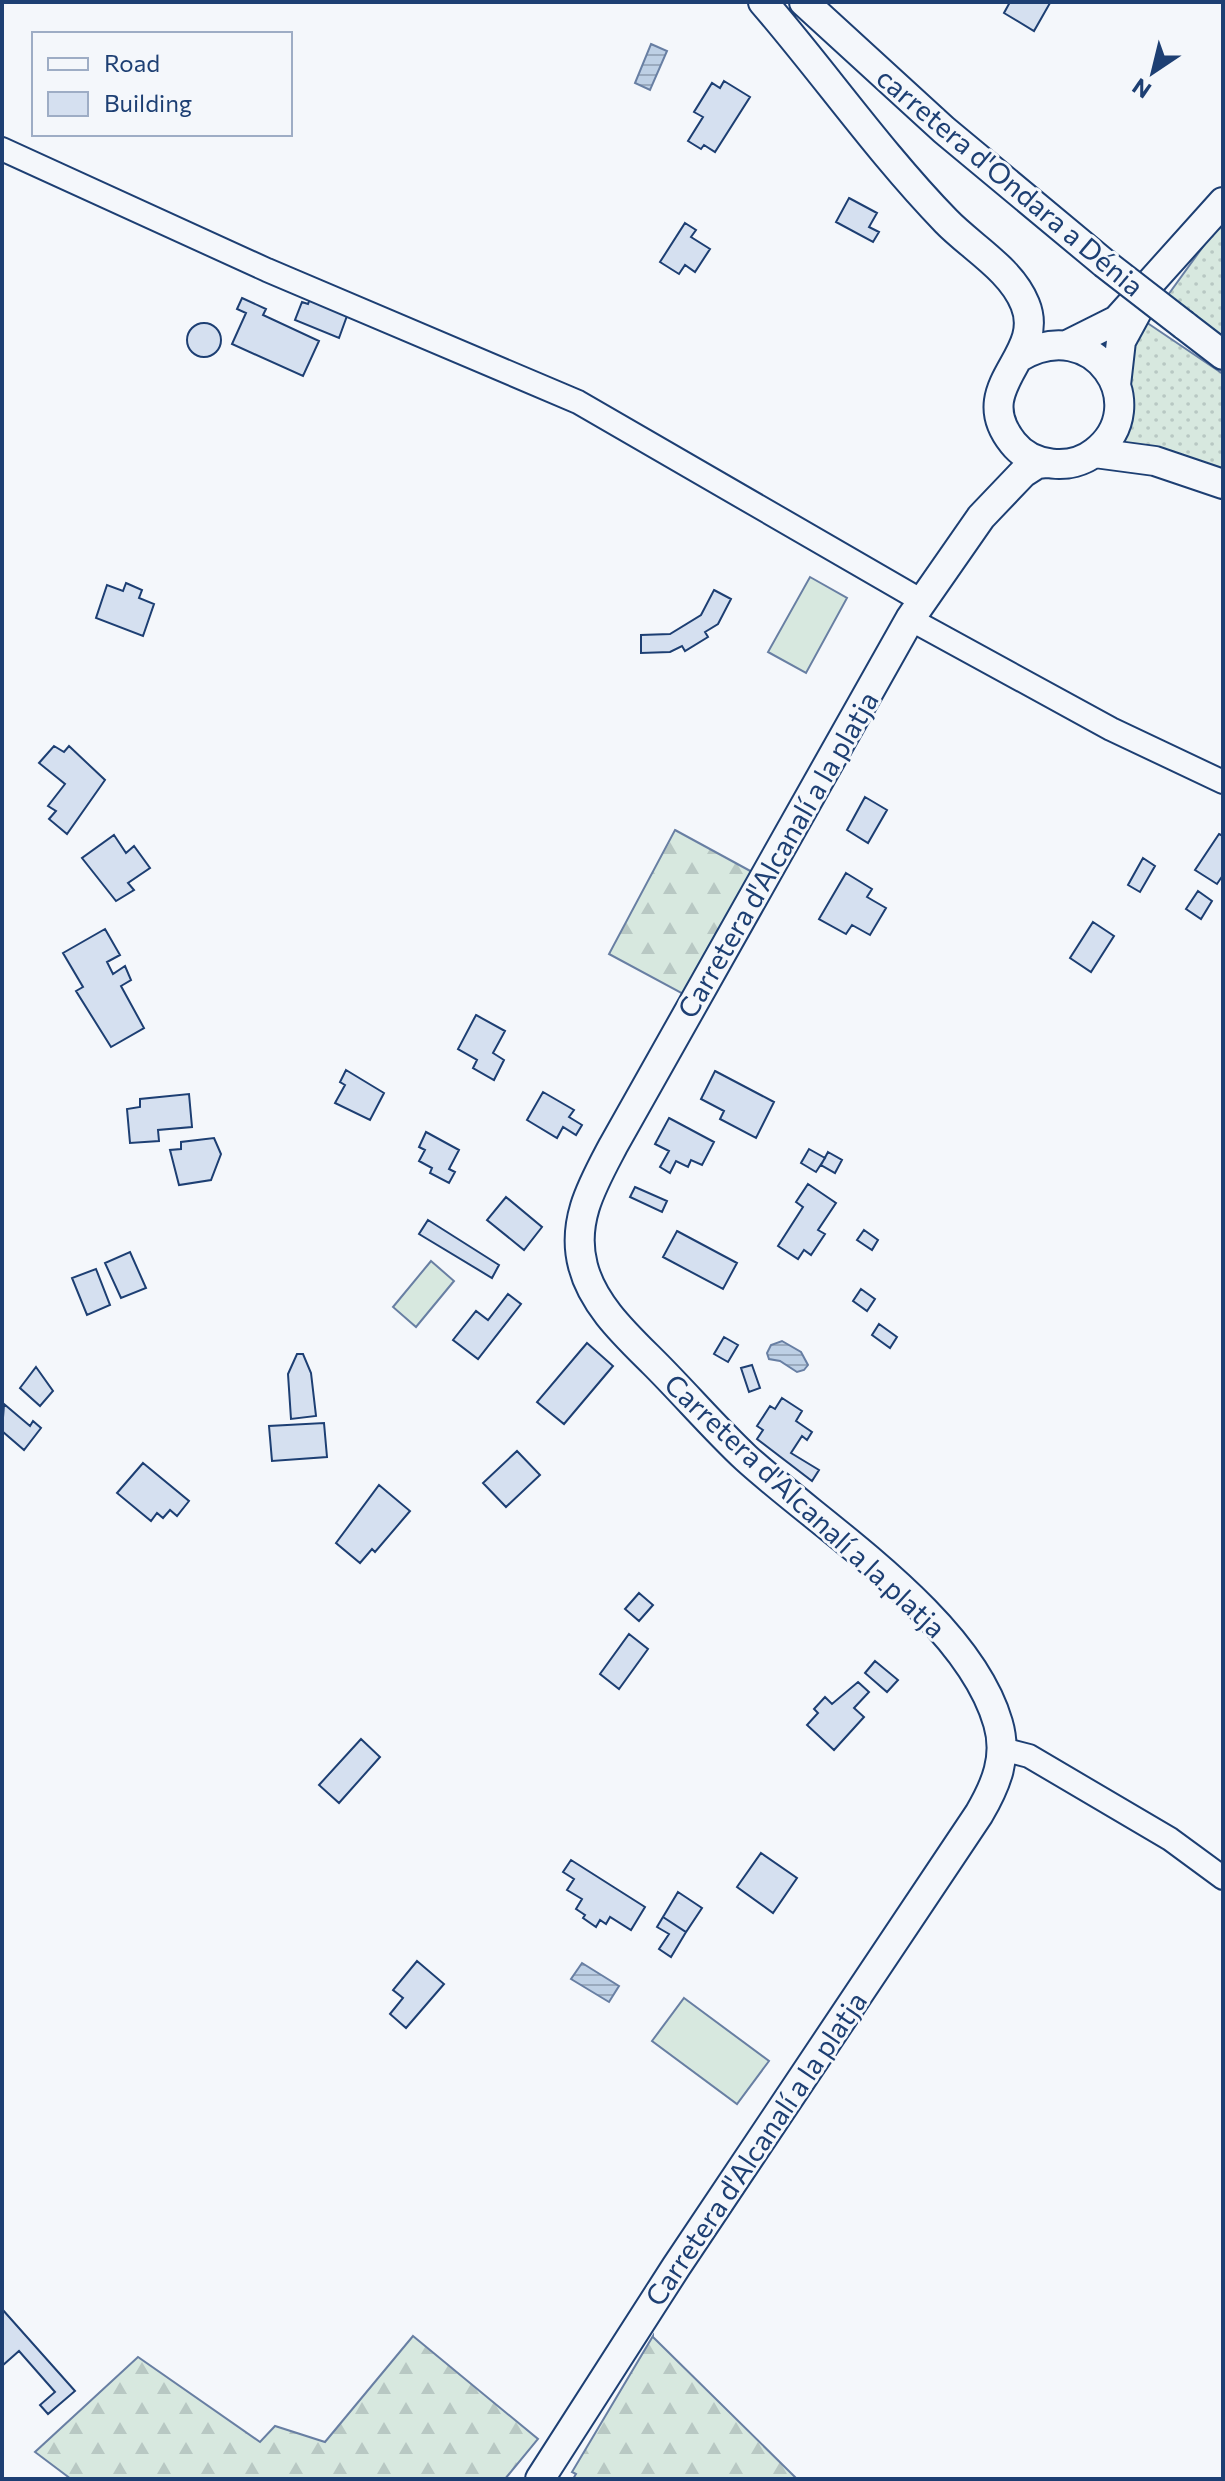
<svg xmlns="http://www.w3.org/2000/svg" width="1225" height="2481" font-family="Commissioner,sans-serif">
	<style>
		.grass { fill: url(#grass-dots); stroke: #687fa3; stroke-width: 2 }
		.forest { fill: url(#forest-firs); stroke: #687fa3; stroke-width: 2 }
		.garden { fill: #d7e8df; stroke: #687fa3; stroke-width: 2 }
		.water { fill: url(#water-rules); stroke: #687fa3; stroke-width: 2 }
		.building { fill: #d5e0f0; stroke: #1d3f73; stroke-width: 2 }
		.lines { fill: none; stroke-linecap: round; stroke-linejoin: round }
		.minor-casing { stroke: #1d3f73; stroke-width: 26 }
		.major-casing { stroke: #1d3f73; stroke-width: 32 }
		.minor { stroke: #f4f7fb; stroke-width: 22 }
		.major { stroke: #f4f7fb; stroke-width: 28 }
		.major-bridge-casing { stroke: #1d3f73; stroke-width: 32; stroke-linecap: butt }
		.major-bridge { stroke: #f4f7fb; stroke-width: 28 }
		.labels { text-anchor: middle; stroke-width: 6; stroke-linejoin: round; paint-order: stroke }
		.street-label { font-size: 28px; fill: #1d3f73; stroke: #f4f7fb }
	</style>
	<defs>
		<pattern id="grass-dots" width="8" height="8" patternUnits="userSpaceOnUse" patternTransform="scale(2)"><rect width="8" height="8" fill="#d7e8df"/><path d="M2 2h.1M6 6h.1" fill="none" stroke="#b8c8c3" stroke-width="1.8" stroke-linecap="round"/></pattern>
		<pattern id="forest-firs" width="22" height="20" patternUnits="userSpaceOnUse" patternTransform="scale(2)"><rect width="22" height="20" fill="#d7e8df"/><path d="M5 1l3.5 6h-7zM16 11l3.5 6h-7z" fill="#b8c8c3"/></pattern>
		<pattern id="water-rules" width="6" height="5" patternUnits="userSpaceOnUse" patternTransform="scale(2)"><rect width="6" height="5" fill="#bed0e5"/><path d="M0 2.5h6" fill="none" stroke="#9aaabe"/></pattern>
	</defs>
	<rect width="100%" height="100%" fill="#f4f7fb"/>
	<!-- grass -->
	<path class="grass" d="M1223,219v120l-55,-44z
		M1140,318l83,56v102l-99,-34 9,-38 -6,-35z"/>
	<!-- forest -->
	<path class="forest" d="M675,830l79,43 -69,122 -76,-41z
		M413,2336l125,103 -33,40h-434l-36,-27 103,-95 122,85 15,-16 50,16z
		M653,2336v1l144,142h-224l3,-5 -4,-2z"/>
	<!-- garden -->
	<path class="garden" d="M810,577l37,21 -41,75 -38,-21z
		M431,1261l23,20 -38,46 -23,-20z
		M684,1998l85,63 -32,43 -85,-63z"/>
	<!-- water -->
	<path class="water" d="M651,44l16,7 -17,39 -15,-7z
		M782,1341l19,11 7,13 -4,5 -7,2 -17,-11 -11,-2 -2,-6 4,-8z
		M582,1963l37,23 -10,16 -38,-23z"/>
	<!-- building -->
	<path class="building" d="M1010,2h39l1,1 -16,28 -30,-18z
		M724,81l26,16 -35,55 -11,-7 -3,4 -13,-8 15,-24 -9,-5 18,-29 8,5z
		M849,198l28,15 -8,14 10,5 -6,10 -37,-20z
		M685,223l11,7 -5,7 19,12 -15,23 -10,-7 -6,9 -19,-12z
		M242,298l24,11 -3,6 56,26 -16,35 -71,-32 14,-31 -9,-4z
		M310,299l38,14 -9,25 -44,-18 7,-18 6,2z
		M187 340a17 17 0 1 1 34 0a17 17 0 1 1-34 0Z
		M126,583l16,7 -3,8 15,6 -11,32 -47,-18 11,-33 16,6z
		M714,590l17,9 -13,25 -13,8 3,5 -23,14 -3,-5 -12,6 -29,1v-18l29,-1 31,-19z
		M54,746l10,6 5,-6 36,34 -38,54 -18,-15 7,-8 -8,-5 17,-22 -26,-21z
		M865,797l22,13 -19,33 -21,-13z
		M1219,834l4,2v39l-6,9 -22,-14z
		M114,835l12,18 8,-7 16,22 -22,15 6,7 -18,11 -34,-43z
		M1143,858l12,8 -15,26 -12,-7z
		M846,873l26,16 -5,8 19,11 -16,27 -18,-10 -6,9 -27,-15z
		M1198,891l14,10 -11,18 -15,-10z
		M1093,922l21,14 -23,36 -21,-14z
		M105,929l15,26 -13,7 6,12 12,-8 6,14 -10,6 23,42 -33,19 -35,-56 7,-4 -20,-34z
		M476,1015l29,16 -12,22 11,7 -10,20 -21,-12 4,-8 -19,-11z
		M346,1070l38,23 -14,27 -35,-17 10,-18 -5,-3z
		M715,1071l59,31 -18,36 -36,-19 4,-8 -23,-12z
		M543,1092l31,18 -5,7 13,8 -6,10 -13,-8 -6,11 -30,-18z
		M189,1094l3,33 -34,3 1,11 -29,2 -3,-34 13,-2v-8z
		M669,1118l45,24 -12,23 -11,-5 -3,7 -12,-6 -6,12 -10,-6 9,-16 -14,-7z
		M426,1132l33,18 -10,19 6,3 -6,11 -19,-10 2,-5 -13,-7 6,-11 -6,-3z
		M214,1138l7,16 -10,26 -32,5 -9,-35 11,-1v-7z
		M809,1149l16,9 -9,14 -15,-9z
		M828,1152l14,8 -7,13 -14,-8z
		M808,1184l28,19 -18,27 7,4 -14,21 -7,-5 -6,9 -20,-13 25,-39 -7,-5z
		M635,1187l32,14 -5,11 -32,-15z
		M506,1197l36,30 -18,23 -37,-30z
		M428,1220l71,45 -7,13 -73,-44z
		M864,1230l14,10 -6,10 -15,-10z
		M677,1231l60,32 -14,26 -60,-32z
		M130,1252l16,36 -25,10 -16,-35z
		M96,1269l14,36 -23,10 -15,-37z
		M861,1289l14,10 -8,12 -14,-10z
		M508,1294l13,10 -43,55 -25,-19 23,-29 12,9z
		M879,1324l18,13 -7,11 -18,-13z
		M724,1337l14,8 -10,17 -14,-8z
		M587,1343l26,23 -49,58 -27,-22z
		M297,1354h6l8,19 5,43 -25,3 -3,-45z
		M752,1365l8,23 -11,4 -8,-24z
		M36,1367l17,24 -13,15 -20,-18z
		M782,1398l20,13 -6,10 16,11 -5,8 -5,-4 -11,17 28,17 -7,11 -55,-42 6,-9 -6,-4 13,-20 5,3z
		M4,1404l26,22 3,-5 8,7 -17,22 -22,-19z
		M324,1423l3,34 -55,4 -3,-35z
		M517,1451l23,24 -34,32 -23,-24z
		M143,1463l46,38 -12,15 -7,-6 -7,8 -6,-5 -6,8 -34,-28z
		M379,1485l31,26 -35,41 -3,-3 -12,14 -24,-20z
		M639,1593l14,12 -14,16 -14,-12z
		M629,1634l19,15 -29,40 -19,-15z
		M875,1661l23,19 -11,12 -22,-19z
		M858,1682l11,10 -15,16 10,9 -30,33 -27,-25 11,-12 -4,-4 11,-12 7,7z
		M361,1739l19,18 -41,46 -20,-18z
		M761,1853l36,25 -24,35 -36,-26z
		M571,1860l74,47 -14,23 -21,-13 -4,7 -6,-4 -4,7 -13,-9 2,-3 -9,-6 6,-10 -15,-9 7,-11 -11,-7z
		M678,1892l24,16 -16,24 -23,-15z
		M663,1917l23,15 -15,25 -12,-8 10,-15 -12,-7z
		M417,1961l27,23 -38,44 -16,-14 13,-16 -10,-8z
		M2,2309l73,82 -27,23 -8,-9 15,-13 -36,-41 -17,15z"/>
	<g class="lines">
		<!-- minor casing -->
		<g class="minor-casing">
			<path id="minor" d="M2,149l265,121 311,132 344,199
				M910,619l201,110 112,53
				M1002,1749l27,7 141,83 53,39"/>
		</g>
		<!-- major casing -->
		<g class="major-casing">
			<path id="major" d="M763,2c62,72 117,151 183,219 25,26 65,48 79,83 22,53 -58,82 -12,139 19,24 58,28 82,9 60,-46 -1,-141 -77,-94
				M804,2l140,128 160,133
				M1184,325l39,30
				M1069,344l48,-24 106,-118
				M1116,385l5,-44 18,-33
				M1095,453l60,8 68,23
				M540,2479l136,-212 303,-453c17,-29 29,-57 19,-91 -30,-104 -175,-195 -252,-265 -32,-30 -61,-64 -92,-95 -28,-28 -61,-58 -71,-97 -12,-45 10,-82 30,-120l297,-527 71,-102 42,-44 14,-9 9,-1"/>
		</g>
		<!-- minor -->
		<use href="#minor" class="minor"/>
		<!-- major -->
		<use href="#major" class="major"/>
		<!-- major-bridge casing -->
		<g class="major-bridge-casing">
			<path id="major-bridge" d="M1104,263l80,62"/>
		</g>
		<!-- major-bridge -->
		<use href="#major-bridge" class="major-bridge"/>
	</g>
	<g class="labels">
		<!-- street labels -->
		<g class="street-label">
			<text transform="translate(1010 182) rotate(40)" y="10">carretera d'Ondara a Dénia</text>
			<text transform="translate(778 855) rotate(-60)" y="10">Carretera d'Alcanalí a la platja</text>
			<text transform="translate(805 1506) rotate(43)" y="10">Carretera d'Alcanalí a la platja</text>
			<text transform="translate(756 2149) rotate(-56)" y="10">Carretera d'Alcanalí a la platja</text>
		</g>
	</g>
	<!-- border -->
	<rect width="1225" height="2481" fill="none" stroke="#1d3f73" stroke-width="8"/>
	<!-- legend -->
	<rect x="32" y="32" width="260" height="104" fill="#f4f7fb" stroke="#9eadc5" stroke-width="2"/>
	<rect x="48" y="58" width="40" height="12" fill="#f4f7fb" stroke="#9eadc5" stroke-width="2"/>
	<text x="104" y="72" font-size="24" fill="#1d3f73">Road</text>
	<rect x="48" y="92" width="40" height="24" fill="#d5e0f0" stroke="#9eadc5" stroke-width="2"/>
	<text x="104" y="112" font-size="24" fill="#1d3f73">Building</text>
	<!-- north arrow -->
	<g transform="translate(1153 72) rotate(215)" stroke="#f4f7fb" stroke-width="6" paint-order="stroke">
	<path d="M0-6L14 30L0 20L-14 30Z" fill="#1d3f73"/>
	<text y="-12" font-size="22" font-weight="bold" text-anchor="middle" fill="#1d3f73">N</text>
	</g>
</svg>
